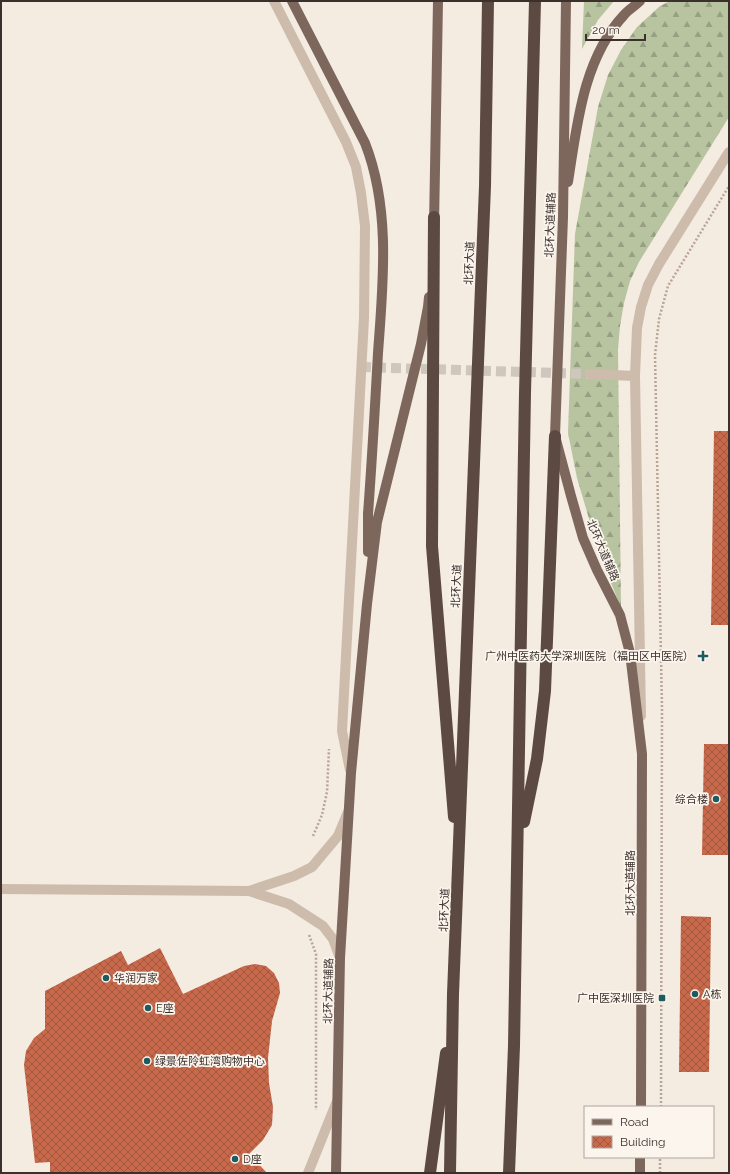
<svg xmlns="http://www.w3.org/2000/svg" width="730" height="1174" font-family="Raleway,'Noto Sans SC',sans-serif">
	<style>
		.forest { fill: url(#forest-firs) }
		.building { fill: url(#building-cross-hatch) }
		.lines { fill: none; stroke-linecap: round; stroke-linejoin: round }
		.minor-tunnel { stroke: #cfc6bd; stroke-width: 10; stroke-dasharray: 10 5; stroke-linecap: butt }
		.path { stroke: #b9a596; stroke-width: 2.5; stroke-dasharray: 2 2; stroke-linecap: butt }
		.minor { stroke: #cdbbac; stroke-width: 10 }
		.major { stroke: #7d675c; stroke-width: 10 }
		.highway { stroke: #5c4a42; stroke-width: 12 }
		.major-bridge { stroke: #7d675c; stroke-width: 10 }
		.poi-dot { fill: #1f5a5e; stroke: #fbf5ee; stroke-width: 1.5 }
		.labels { text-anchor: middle; stroke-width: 3.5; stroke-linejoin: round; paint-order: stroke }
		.street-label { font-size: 11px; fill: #3b302b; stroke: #fbf5ee }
		.poi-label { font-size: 11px; fill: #3b302b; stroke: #fbf5ee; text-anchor: start }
	</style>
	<defs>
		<pattern id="forest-firs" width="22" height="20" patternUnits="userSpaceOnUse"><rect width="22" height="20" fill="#b8c4a0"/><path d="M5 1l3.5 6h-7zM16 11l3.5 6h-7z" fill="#97a083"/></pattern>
		<pattern id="building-cross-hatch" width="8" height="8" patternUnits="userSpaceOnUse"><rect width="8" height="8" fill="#c8694b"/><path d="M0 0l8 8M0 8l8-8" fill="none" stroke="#a4573f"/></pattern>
	</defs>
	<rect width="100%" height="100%" fill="#f4ebe1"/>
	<!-- forest -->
	<path class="forest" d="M584,1h30l-16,19 -16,29z
		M670,1h59v116l-90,145 -9,19 -6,22 -4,23 -2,23 3,259 -17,-43 -14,-43 -13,-44 -9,-45 7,-199 23,-127 10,-32 13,-25 16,-23 23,-21z"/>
	<!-- building -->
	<path class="building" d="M714,431h15v194h-18z
		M704,744h25v111h-27z
		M681,916l30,1 -2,155h-30z
		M160,948l23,46 61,-28 11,-2 11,2 8,7 5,10 1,10 -8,28 -4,37 1,25 4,24 -1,18 -9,15 -14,14 18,19h-217v-11l-15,1 -11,-98 2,-14 8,-13 11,-9v-38l76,-40 7,14z"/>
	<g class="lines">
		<!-- minor-tunnel -->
		<path class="minor-tunnel" d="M361,367l228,7"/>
		<!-- path -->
		<path class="path" d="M313,836l9,-21 5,-23 2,-43
			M309,935l7,19v156
			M661,1107l1,-398 -7,-354 4,-36 9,-33 61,-100
			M660,1173v-16"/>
		<!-- minor -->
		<path class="minor" d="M274,1l72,141 10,25 5,26 4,33 -1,92 -22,413 8,39
			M589,374l46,2
			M641,716l-6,-340 2,-48 4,-21 7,-22 11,-21 70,-112
			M1,889l248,2 40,13 34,22 10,13 7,19
			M249,891l45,-15 18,-9 26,-31 10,-24
			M308,1173l29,-72"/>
		<!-- major -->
		<path class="major" d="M566,1l-3,216 -8,219 16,60 12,42 14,32 23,45 10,38 12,101 -1,353
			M568,182c9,-57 15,-123 56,-167 4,-5 11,-9 16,-14
			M434,225l4,-224
			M368,552v-38
			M336,1173l4,-215 11,-185 16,-169 10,-82 44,-178 7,-37 1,-10
			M640,1173v-16"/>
		<!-- highway -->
		<path class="highway" d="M434,217l-2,329 22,271
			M524,822l13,-63 8,-68 10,-255
			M430,1173l16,-120
			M450,1173l3,-179 32,-808 3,-185
			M509,1173l5,-127 11,-653 10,-392"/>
		<!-- major-bridge -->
		<path class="major-bridge" d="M292,1l73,142c26,66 18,141 13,210 -3,54 -6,107 -10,161"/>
	</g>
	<!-- markers -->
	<g class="poi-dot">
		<path d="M701 650h4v4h4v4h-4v4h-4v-4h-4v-4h4z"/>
		<circle cx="716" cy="799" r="4"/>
		<circle cx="106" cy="978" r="4"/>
		<circle cx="695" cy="994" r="4"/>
		<rect x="658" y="994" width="8" height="8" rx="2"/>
		<circle cx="148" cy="1008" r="4"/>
		<circle cx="147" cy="1061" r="4"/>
		<circle cx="235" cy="1159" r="4"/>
	</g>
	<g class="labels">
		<!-- street labels -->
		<g class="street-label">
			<text transform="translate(550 225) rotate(-88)" y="4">北环大道辅路</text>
			<text transform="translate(469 263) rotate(-88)" y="4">北环大道</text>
			<text transform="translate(603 550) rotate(67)" y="4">北环大道辅路</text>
			<text transform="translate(456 586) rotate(-88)" y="4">北环大道</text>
			<text transform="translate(630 883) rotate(-90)" y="4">北环大道辅路</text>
			<text transform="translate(444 910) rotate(-88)" y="4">北环大道</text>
			<text transform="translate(328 991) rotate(-89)" y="4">北环大道辅路</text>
		</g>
		<!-- poi labels -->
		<g class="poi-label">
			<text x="694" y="660" text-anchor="end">广州中医药大学深圳医院（福田区中医院）</text>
			<text x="708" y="803" text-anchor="end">综合楼</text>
			<text x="114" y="982">华润万家</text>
			<text x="703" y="998">A栋</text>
			<text x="654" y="1002" text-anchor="end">广中医深圳医院</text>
			<text x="156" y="1012">E座</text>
			<text x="155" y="1065">绿景佐阾虹湾购物中心</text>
			<text x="243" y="1163">D座</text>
		</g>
	</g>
	<!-- border -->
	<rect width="730" height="1174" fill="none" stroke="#3b302b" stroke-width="4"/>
	<!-- legend -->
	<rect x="584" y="1106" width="130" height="52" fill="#fbf5ee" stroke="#aea6a0"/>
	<rect x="592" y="1119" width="20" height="6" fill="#7d675c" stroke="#aea6a0"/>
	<text x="620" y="1126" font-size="12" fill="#3b302b">Road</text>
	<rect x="592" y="1136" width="20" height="12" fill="url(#building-cross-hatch)" stroke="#aea6a0"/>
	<text x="620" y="1146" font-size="12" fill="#3b302b">Building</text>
	<!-- scale -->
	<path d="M586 34v6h59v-6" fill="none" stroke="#3b302b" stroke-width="2"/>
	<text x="592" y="34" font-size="12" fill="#3b302b" stroke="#fbf5ee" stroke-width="3" paint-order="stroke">20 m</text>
</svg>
